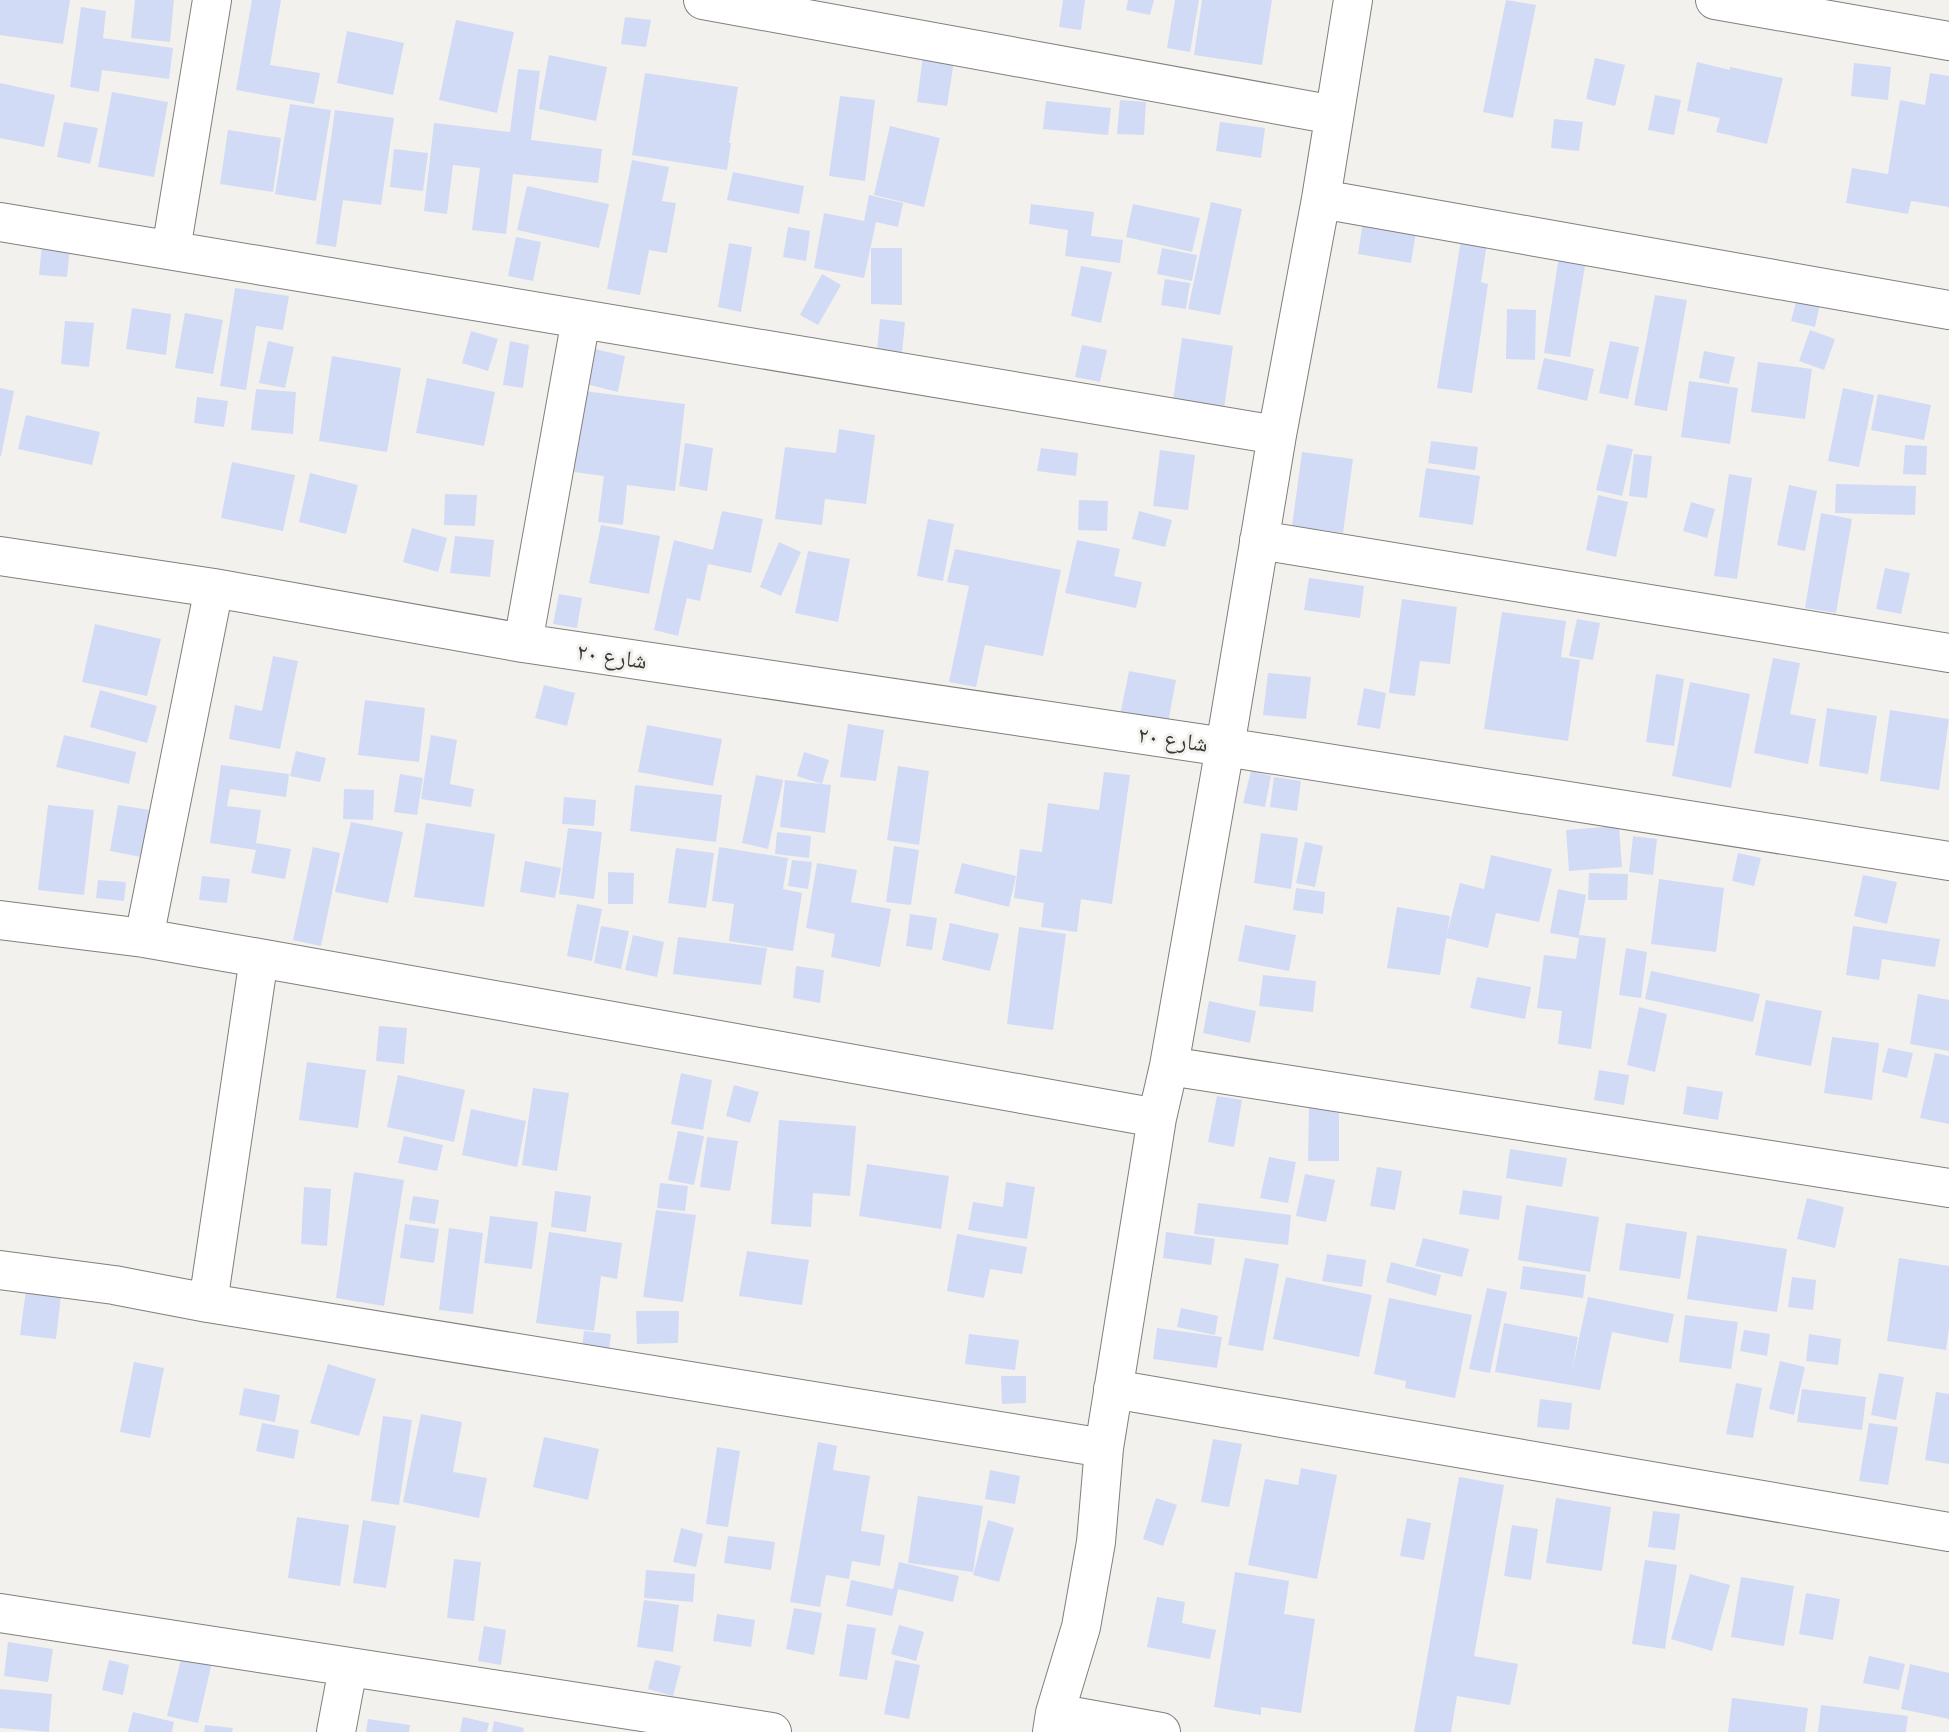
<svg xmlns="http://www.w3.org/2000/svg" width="1949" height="1732" font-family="'Space Grotesk','Noto Naskh Arabic',sans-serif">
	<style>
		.building { fill: #d2dbf5 }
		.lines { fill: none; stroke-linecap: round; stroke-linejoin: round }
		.minor-casing { stroke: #817f7c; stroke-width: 40 }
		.minor { stroke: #fff; stroke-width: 38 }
		.labels { text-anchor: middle; stroke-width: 6; stroke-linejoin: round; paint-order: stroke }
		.street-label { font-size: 23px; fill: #393836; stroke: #f3f1ed }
	</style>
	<rect width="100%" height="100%" fill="#f3f1ed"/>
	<!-- building -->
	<path class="building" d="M0,0h70l-7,44 -63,-9z
		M135,0h39l-4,42 -39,-4z
		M252,0h29l-11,65 50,8 -6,31 -78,-14z
		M1063,0h22l-4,30 -22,-3z
		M1128,0h26l-4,15 -24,-5z
		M1175,0h24l-9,52 -23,-4z
		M1202,0h70l-10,65 -68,-10z
		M1506,0l30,5 -23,113 -30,-6z
		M81,7l25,4 -3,27 70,10 -4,31 -67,-9 -3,22 -29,-5z
		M625,17l26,3 -5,27 -25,-3z
		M456,20l58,12 -17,81 -58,-13z
		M347,31l57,12 -11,52 -56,-12z
		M549,55l58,12 -11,54 -57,-12z
		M923,56l31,5 -7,45 -30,-4z
		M1595,58l30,7 -10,41 -29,-7z
		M1697,62l33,8v-3l53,11 -16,66 -51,-12 4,-14 -33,-7z
		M1854,63l37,4 -3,33 -37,-4z
		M518,69l22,2 -9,69 71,9 -4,34 -85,-9 -7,60 -34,-4 8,-62 -27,-3 -6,49 -23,-3 10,-88 76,9z
		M645,73l93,14 -9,56h2l-4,27 -95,-15z
		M1930,73l19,3v131l-38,-6 -3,13 -62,-11 6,-35 36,6 12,-74 25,5z
		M0,83l55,12 -11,52 -44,-9z
		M112,92l56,10 -14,75 -56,-10z
		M1655,95l26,5 -7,35 -26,-5z
		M840,96l35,4 -10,81 -36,-5z
		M1120,100l26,2 -2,33 -27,-1z
		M1046,101l65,7 -3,27 -65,-6z
		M290,104l41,6 -15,91 -41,-7z
		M335,110l59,8 -13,87 -38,-5 -7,47 -20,-3z
		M1554,119l29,3 -4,29 -28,-3z
		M64,122l34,6 -8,36 -33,-7z
		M1220,122l45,6 -4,30 -45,-7z
		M890,126l50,12 -16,69 -50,-12z
		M228,130l53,8 -8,54 -53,-8z
		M394,149l34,4 -5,38 -33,-4z
		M632,160l37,7 -7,34 14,2 -9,50 -18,-3 -9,45 -33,-6z
		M733,172l71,14 -5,28 -72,-14z
		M527,186l82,18 -10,44 -82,-18z
		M869,195l34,8 -5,24 -22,-5 -12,56 -50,-10 10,-55 40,8z
		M1211,202l31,7 -22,106 -32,-6z
		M1031,204l63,8 -3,24 32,4 -3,23 -55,-7 3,-26 -39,-6z
		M1133,204l67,14 -8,34 -66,-15z
		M1363,222l53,10 -5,31 -53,-9z
		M788,227l22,4 -4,30 -23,-4z
		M516,237l25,5 -8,39 -25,-5z
		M1461,240l26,3 -6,39 7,2 -16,109 -35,-5z
		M729,243l23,4 -11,65 -23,-5z
		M42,244l28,3 -3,30 -28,-2z
		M871,248h31v57l-31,-1z
		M1162,248l35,7 -5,26 -35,-7z
		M1559,256l27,4 -16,97 -26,-4z
		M1081,266l31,6 -11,51 -30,-7z
		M822,274l19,11 -23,40 -18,-10z
		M1165,279l25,4 -4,26 -25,-4z
		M235,288l54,8 -6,34 -27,-4 -10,64 -26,-4z
		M1798,294l23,5 -6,28 -24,-6z
		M1655,295l32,5 -20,111 -33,-6z
		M132,308l39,6 -5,41 -40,-6z
		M1507,309l29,1 -1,50 -29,-1z
		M185,313l38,7 -10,54 -38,-6z
		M880,319l25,3 -3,31 -25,-2z
		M65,321l29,2 -5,44 -28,-3z
		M1810,330l25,9 -11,31 -25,-9z
		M471,331l27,8 -10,32 -26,-8z
		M1182,338l51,8 -9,62 -51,-8z
		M268,341l26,6 -9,41 -26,-5z
		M510,341l19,4 -6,43 -20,-3z
		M1610,341l29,6 -11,52 -29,-6z
		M1082,345l25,5 -7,32 -25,-5z
		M595,349l30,7 -7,36 -32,-8z
		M1704,351l31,6 -6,27 -30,-6z
		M332,356l69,12 -14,84 -68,-11z
		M1544,358l50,11 -7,32 -50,-12z
		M1758,362l54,7 -7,50 -54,-7z
		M427,378l68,14 -11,54 -68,-13z
		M1689,381l49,7 -8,56 -49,-7z
		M0,388l14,3 -13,65h-1z
		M1843,388l31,7 -15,72 -31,-6z
		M256,389l40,3 -3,42 -42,-4z
		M584,391l101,13 -10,87 -48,-6 -4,40 -25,-3 6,-46 -30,-4z
		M1878,394l53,11 -7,35 -53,-10z
		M197,397l31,4 -4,26 -30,-4z
		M26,415l74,17 -8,33 -74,-16z
		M839,429l36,6 -9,69 -41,-5 -3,26 -47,-6 10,-72 51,6z
		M1431,441l47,6 -3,23 -47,-7z
		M685,443l28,5 -6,43 -28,-5z
		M1607,444l26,5 -11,47 -26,-6z
		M1905,445l22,1 -1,29 -23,-1z
		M1041,448l37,5 -2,23 -39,-5z
		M1160,450l35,5 -7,55 -35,-4z
		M1302,452l51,7 -10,74 -51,-7z
		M1634,454l18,2 -5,42 -18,-2z
		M232,462l63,13 -12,56 -62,-13z
		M1426,468l54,8 -7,49 -54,-8z
		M310,473l48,12 -12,49 -47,-12z
		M1729,474l23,4 -15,101 -23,-3z
		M1836,484l80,2 -1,29 -80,-2z
		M1789,485l28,6 -12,60 -28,-6z
		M445,494l32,1 -2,31 -31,-1z
		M1598,495l30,7 -12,55 -30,-7z
		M1079,500l29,1 -1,30 -29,-1z
		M1691,502l24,7 -8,29 -24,-7z
		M722,511l41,8 -12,54 -43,-9 -8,37 -13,-3 -9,38 -24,-6 20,-90 39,10z
		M1139,511l33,9 -7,27 -33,-8z
		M1821,513l31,6 -16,94 -31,-5z
		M928,519l26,5 -11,57 -26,-5z
		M601,525l59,11 -11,58 -60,-11z
		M412,528l35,10 -9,34 -35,-10z
		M455,536l39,4 -4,37 -40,-4z
		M1077,540l43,9 -6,27 28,6 -6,26 -71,-15z
		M779,542l22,10 -20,44 -21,-9z
		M955,549l106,21 -18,86 -58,-11 -9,42 -27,-5 20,-96 -22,-4z
		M808,551l42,8 -12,63 -43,-9z
		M1885,568l25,5 -9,41 -25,-5z
		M1309,578l55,8 -4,32 -56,-8z
		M559,594l23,4 -5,30 -24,-4z
		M1402,599l55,8 -7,57 -30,-3 -5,35 -26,-3z
		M1502,612l64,9 -5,36 19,3 -12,81 -84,-12z
		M1577,619l23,4 -7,37 -24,-4z
		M95,624l66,15 -14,57 -65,-14z
		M273,656l25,5 -18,88 -51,-10 6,-34 27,6z
		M1773,658l27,5 -10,51 26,5 -8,45 -54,-11z
		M1129,671l47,9 -11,59 -48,-9z
		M1268,673l43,4 -5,42 -43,-4z
		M1656,674l28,5 -10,67 -28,-4z
		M1690,682l60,12 -19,94 -59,-12z
		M544,685l31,8 -8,33 -32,-8z
		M1364,688l22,5 -6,36 -23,-4z
		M100,690l57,16 -10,37 -57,-16z
		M365,700l60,8 -6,54 -61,-7z
		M1827,708l50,8 -9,58 -49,-8z
		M1890,710l59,9 -10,71 -59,-9z
		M848,724l36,6 -8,51 -36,-4z
		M647,725l75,14 -9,47 -75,-14z
		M64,735l72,17 -7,32 -73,-17z
		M431,735l26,5 -7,44 24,5 -3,18 -50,-8z
		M296,751l30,7 -6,24 -30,-6z
		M804,752l25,8 -7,24 -25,-8z
		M221,765l68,9 -3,23 -56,-8 -3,17 34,4 -5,33 35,6 -6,30 -34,-6 5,-23 -46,-7z
		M898,766l31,5 -10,74 -32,-5z
		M1251,771l20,5 -6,31 -22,-4z
		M1104,772l26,3 -18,129 -31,-5 -4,33 -36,-5 3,-24 -30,-5 6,-49 22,3 6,-49 51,7z
		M400,774l23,4 -6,37 -23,-3z
		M756,775l27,5 -15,69 -26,-6z
		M1274,777l27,4 -4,30 -27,-4z
		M785,780l46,5 -6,48 -45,-6z
		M635,785l87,10 -6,47 -86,-11z
		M344,789l30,1 -1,30 -30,-1z
		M564,797l32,3 -2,26 -32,-2z
		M48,805l46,5 -10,85 -46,-5z
		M118,805l32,5 -9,47 -31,-6z
		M351,822l52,10 -15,71 -53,-11z
		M426,823l69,11 -11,73 -70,-10z
		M1619,826l3,41 -53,4 -3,-41z
		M568,828l34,4 -8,67 -35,-5z
		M777,832l34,4 -2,22 -34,-4z
		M1261,833l37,5 -7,51 -37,-6z
		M1633,836l24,3 -4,36 -24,-3z
		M1305,842l18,4 -8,41 -19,-4z
		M894,846l25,4 -8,55 -25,-3z
		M313,847l27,6 -19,93 -28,-6z
		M719,847l69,11 -5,31 19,4 -9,58 -64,-10 5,-37 -22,-3z
		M676,848l38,5 -8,55 -38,-5z
		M1738,853l23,5 -7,28 -22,-5z
		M1491,855l61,14 -13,53 -43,-9 -8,35 -42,-10 14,-55 24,6z
		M792,860l20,2 -4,27 -20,-3z
		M525,861l36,7 -6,30 -35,-6z
		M817,863l40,7 -6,32 40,7 -11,58 -49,-10 4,-23 -29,-6z
		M962,863l54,13 -7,31 -55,-14z
		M608,872l26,1 -1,31h-25z
		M1589,873l39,1 -1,26h-39z
		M1863,875l34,7 -10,42 -33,-8z
		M202,876l28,3 -3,24 -28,-3z
		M1659,879l65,9 -8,64 -65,-8z
		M98,880l28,2 -2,19 -28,-3z
		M1296,888l29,4 -2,22 -30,-4z
		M1558,889l28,6 -7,40 27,3 -15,111 -33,-5 4,-33 -25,-3 7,-53 32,4 3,-21 -29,-5z
		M577,904l25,5 -10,52 -25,-5z
		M1397,907l53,9 -10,59 -53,-7z
		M910,914l27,4 -5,32 -26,-4z
		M950,923l49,11 -9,37 -48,-11z
		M1245,925l51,10 -7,36 -51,-10z
		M601,926l28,5 -8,38 -27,-6z
		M1853,926l87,13 -5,28 -53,-8 -3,21 -33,-5z
		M1019,927l47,7 -13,96 -46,-6z
		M633,935l31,7 -7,35 -32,-7z
		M678,937l89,11 -6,37 -88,-11z
		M1626,948l21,4 -6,46 -22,-3z
		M796,966l28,4 -4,33 -27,-5z
		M1651,971l109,23 -7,28 -108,-23z
		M1263,975l53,6 -3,31 -54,-6z
		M1477,977l54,10 -6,32 -55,-11z
		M1918,994l31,6v51l-39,-7z
		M1766,1000l56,11 -11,55 -56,-11z
		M1209,1001l47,10 -6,32 -47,-10z
		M1639,1007l28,7 -12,58 -28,-7z
		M379,1026l28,2 -3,36 -28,-3z
		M1832,1037l47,6 -7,57 -48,-7z
		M1888,1048l25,5 -6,25 -25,-6z
		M1935,1053l14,3v68l-29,-6z
		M307,1062l59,8 -8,58 -59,-8z
		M1599,1070l30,5 -5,30 -30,-5z
		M681,1073l31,7 -9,50 -32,-6z
		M398,1075l67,15 -11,52 -67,-15z
		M734,1085l25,7 -9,31 -24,-7z
		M1687,1086l36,6 -5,28 -35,-6z
		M533,1088l36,5 -12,78 -35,-6z
		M1217,1096l25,4 -8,47 -26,-5z
		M1309,1107l30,1v53h-31z
		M471,1109l55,12 -9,46 -55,-12z
		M779,1120l77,6 -6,70 -37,-3 -2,34 -40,-3z
		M678,1131l26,5 -10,49 -26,-5z
		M404,1136l39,9 -6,26 -39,-8z
		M707,1137l31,4 -8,50 -30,-4z
		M1510,1149l57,9 -5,29 -56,-9z
		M1269,1157l27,5 -8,41 -28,-5z
		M867,1164l82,12 -8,53 -82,-13z
		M1377,1167l25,4 -7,39 -25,-4z
		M354,1172l50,8 -20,126 -48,-8z
		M1305,1174l30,6 -9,42 -30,-6z
		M1006,1182l29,5 -8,52 -59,-9 5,-28 30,5z
		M660,1183l28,3 -3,25 -28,-3z
		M304,1187l27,2 -4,57 -26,-2z
		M1463,1190l39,6 -3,24 -40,-6z
		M555,1191l36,5 -5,36 -35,-5z
		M413,1196l26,4 -4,24 -26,-4z
		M1807,1198l37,9 -9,41 -38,-9z
		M1198,1203l93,12 -3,30 -94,-11z
		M1526,1205l73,12 -9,55 -72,-12z
		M656,1210l40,5 -13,87 -40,-5z
		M490,1216l48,6 -6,47 -48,-6z
		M1626,1223l61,9 -7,47 -61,-9z
		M405,1224l34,5 -5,34 -34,-5z
		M449,1228l34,5 -10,81 -34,-4z
		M549,1232l73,11 -5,36 -16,-3 -7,55 -58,-8z
		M1166,1232l49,7 -4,26 -48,-7z
		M957,1234l70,13 -5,27 -32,-5 -6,29 -37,-7z
		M1697,1235l90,14 -10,63 -90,-13z
		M1423,1238l46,11 -7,28 -47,-11z
		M747,1251l62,9 -7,45 -63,-9z
		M1327,1254l39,6 -4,27 -40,-6z
		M1245,1258l34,6 -16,87 -35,-6z
		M1899,1258l50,8v62l-3,22 -59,-9z
		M1391,1262l50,13 -5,21 -50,-14z
		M1523,1266l63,9 -3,23 -63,-9z
		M1286,1277l86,18 -13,62 -86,-18z
		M1792,1277l24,3 -3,30 -25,-3z
		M27,1282l35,5 -6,52 -36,-4z
		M1487,1288l20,4 -17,81 -21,-4z
		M1588,1297l86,17 -6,29 -56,-11 -12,58 -105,-18 9,-49 74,14 -6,34z
		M1389,1298l83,17 -17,83 -50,-10 1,-7 -32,-7z
		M1181,1308l37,8 -3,19 -38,-8z
		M636,1311h43l-1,32 -41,1z
		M1685,1315l53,7 -7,47 -52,-7z
		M1157,1328l65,9 -5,31 -64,-9z
		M1744,1330l26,4 -3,22 -27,-5z
		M584,1331l27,3 -3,24 -27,-3z
		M969,1334l50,6 -4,30 -50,-6z
		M1809,1334l32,5 -3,26 -32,-4z
		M1780,1361l25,6 -11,48 -25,-6z
		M134,1362l30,6 -14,70 -30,-6z
		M328,1364l48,15 -17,57 -49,-13z
		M1879,1373l25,4 -8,43 -25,-5z
		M1001,1376h25v27l-24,1z
		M1736,1383l26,5 -9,50 -27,-4z
		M244,1388l36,7 -5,27 -36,-7z
		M1802,1389l64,8 -4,33 -65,-8z
		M1936,1392l13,2v70l-24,-4z
		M1540,1399l32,4 -3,27 -32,-3z
		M421,1414l41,8 -9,50 34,6 -8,40 -76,-16z
		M383,1416l29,4 -13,85 -28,-4z
		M262,1423l37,7 -5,29 -38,-8z
		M1869,1423l29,4 -10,58 -29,-4z
		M544,1437l55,12 -11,51 -55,-13z
		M1213,1439l29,5 -13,63 -28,-5z
		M818,1442l19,4 -4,24 37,6 -9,55 24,4 -5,31 -28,-5 -3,18 -23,-4 -6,32 -30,-5z
		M717,1447l23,4 -12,76 -22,-3z
		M1301,1468l36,7 -20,104 -69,-14 17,-86 33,6z
		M990,1470l30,6 -5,28 -30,-5z
		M1459,1477l45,8 -30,171 44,8 -8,41 -53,-9 -6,36h-37z
		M918,1496l65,10 -10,66 -65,-9z
		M1156,1498l21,7 -14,41 -20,-7z
		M1556,1498l55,9 -9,64 -56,-8z
		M1653,1511l27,3 -5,36 -27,-3z
		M297,1517l52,8 -9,61 -52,-8z
		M1407,1518l24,5 -7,37 -24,-4z
		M363,1520l33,6 -10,62 -33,-5z
		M988,1520l26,8 -15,54 -26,-7z
		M1512,1525l26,4 -7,51 -27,-4z
		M681,1528l22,6 -7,33 -23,-5z
		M728,1536l47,6 -4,28 -47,-7z
		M454,1559l27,3 -7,59 -27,-3z
		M1645,1560l32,5 -12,84 -33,-5z
		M899,1562l60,14 -6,26 -55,-13 -6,27 -46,-10 5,-26 42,9z
		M646,1570l49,4 -2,28 -49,-4z
		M1235,1572l54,9 -5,33 31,5 -14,94 -40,-6v8l-47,-8z
		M1690,1574l40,11 -18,66 -41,-12z
		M1741,1577l53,9 -10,60 -53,-9z
		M1806,1593l34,6 -7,41 -34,-6z
		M1157,1597l28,5 -3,21 34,7 -6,29 -63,-12z
		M644,1600l35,5 -6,47 -36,-5z
		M794,1608l28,5 -8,42 -28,-6z
		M717,1614l38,6 -4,27 -38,-6z
		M847,1624l29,4 -9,52 -28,-4z
		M899,1625l25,7 -8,29 -25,-7z
		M484,1626l22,4 -5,35 -23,-4z
		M8,1642l45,7 -5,33 -44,-6z
		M183,1651l30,7 -15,65 -31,-7z
		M1869,1656l36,8 -6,26 -36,-7z
		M109,1660l20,5 -6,30 -21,-5z
		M655,1660l26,6 -8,30 -25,-7z
		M895,1660l25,5 -11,54 -25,-5z
		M1910,1664l39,9v46l-48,-10z
		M0,1689l52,5 -3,38 -49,-4z
		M1732,1698l76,10 -3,24h-77z
		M1821,1705l87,11 -2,16h-88z
		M133,1712l41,10 -2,10h-44z
		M463,1717l26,6 -2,9h-27z
		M368,1719l42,6 -1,7h-43z
		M494,1721l30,7 -1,4h-31z
		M205,1725l28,3 -1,4h-28z"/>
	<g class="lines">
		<!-- minor casing -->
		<g class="minor-casing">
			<path id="minor" d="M703,0l631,115
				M1715,0l234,41
				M1321,199l628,111
				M0,222l1277,213
				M171,250l41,-250
				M1259,540l690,113
				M0,556l214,32 309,55 702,104 724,114
				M523,643l58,-324
				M0,920l144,18 115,20 898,160
				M144,938l70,-350
				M1169,1066l780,122
				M0,1270l114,15 94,18 896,145
				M208,1303l51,-345
				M1113,1389l836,143
				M0,1613l772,119
				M1055,1713l106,19
				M336,1732l12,-64
				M1052,1732l3,-19 26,-86 15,-85 8,-94 53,-330 12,-52 56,-319 52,-312 44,-236 32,-199"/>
		</g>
		<!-- minor -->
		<use href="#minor" class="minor"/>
	</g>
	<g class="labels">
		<!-- street labels -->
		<g class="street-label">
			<text transform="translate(612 656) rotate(8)" y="8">شارع ٢٠</text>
			<text transform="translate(1173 739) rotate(8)" y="8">شارع ٢٠</text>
		</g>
	</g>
</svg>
